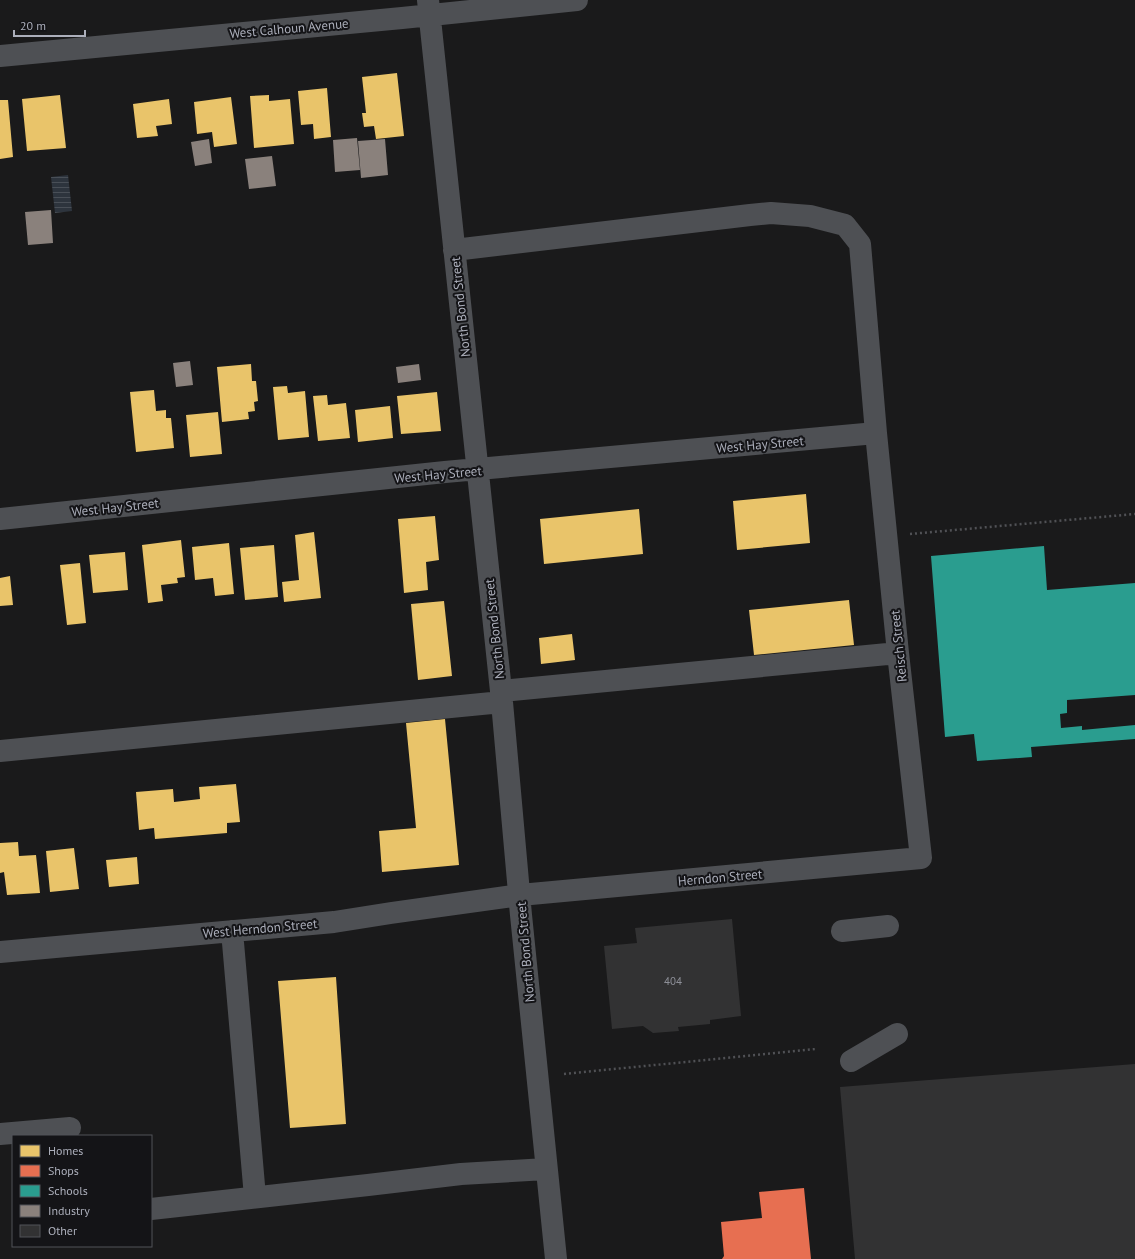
<svg xmlns="http://www.w3.org/2000/svg" width="1135" height="1259" font-family="'PT Sans',sans-serif">
	<style>
		.water { fill: url(#water-rules) }
		.homes { fill: #e9c46a }
		.shops { fill: #e76f51 }
		.schools { fill: #2a9d8f }
		.industry { fill: #8a817c }
		.building { fill: #323233 }
		.lines { fill: none; stroke-linecap: round; stroke-linejoin: round }
		.path { stroke: #505155; stroke-width: 2.5; stroke-dasharray: 2 3; stroke-linecap: butt }
		.minor { stroke: #4e5054; stroke-width: 22 }
		.labels { text-anchor: middle; stroke-width: 4; stroke-linejoin: round; paint-order: stroke }
		.number-label { font-size: 11px; fill: #8e9099 }
		.street-label { font-size: 13px; fill: #acafbb; stroke: #141417 }
	</style>
	<defs>
		<pattern id="water-rules" width="6" height="5" patternUnits="userSpaceOnUse"><rect width="6" height="5" fill="#2d343d"/><path d="M0 2.5h6" fill="none" stroke="#494f57"/></pattern>
	</defs>
	<rect width="100%" height="100%" fill="#1a1a1b"/>
	<!-- water -->
	<path class="water" d="M68,175l4,36 -17,2 -4,-36z"/>
	<!-- homes -->
	<path class="homes" d="M397,73l7,63 -28,3 -2,-13 -10,1 -2,-14h4l-4,-36z
		M327,88l4,49 -17,2 -1,-15 -12,1 -3,-34z
		M60,95l6,53 -39,3 -5,-52z
		M269,95v6l21,-2 4,45 -40,4 -4,-52z
		M231,97l6,47 -23,3 -2,-15 -15,2 -3,-32z
		M169,99l3,25 -16,2 2,10 -21,2 -4,-34z
		M0,100h8l5,57 -13,2z
		M251,364l1,17h4l2,20 -4,1 1,9 -7,1 1,7 -27,3 -5,-55z
		M287,386l1,7 17,-2 4,46 -31,3 -5,-53z
		M154,390l2,21 10,-1v8h5l3,30 -38,4 -6,-60z
		M437,392l4,39 -40,3 -4,-38z
		M327,395l1,10 18,-2 4,35 -32,3 -5,-45z
		M390,406l3,32 -35,4 -3,-32z
		M218,412l4,42 -32,3 -4,-42z
		M806,494l4,49 -73,7 -4,-49z
		M639,509l4,45 -99,10 -4,-45z
		M435,516l4,44 -13,2 2,28 -24,3 -6,-74z
		M314,532l7,66 -37,4 -2,-20 17,-2 -4,-45z
		M181,540l4,37 -8,1 1,5 -17,2 2,16 -15,2 -6,-58z
		M229,543l5,51 -19,2 -2,-18 -18,2 -3,-33z
		M274,545l4,52 -33,3 -5,-52z
		M125,552l3,38 -35,3 -4,-38z
		M80,563l6,60 -19,2 -7,-60z
		M10,576l3,29 -13,1v-28z
		M849,600l5,45 -100,10 -5,-45z
		M444,601l8,75 -34,4 -7,-76z
		M572,634l3,26 -34,4 -2,-26z
		M445,719l14,146 -77,7 -3,-41 37,-3 -10,-105z
		M236,784l4,38 -13,1v10l-72,6 -1,-11 -15,2 -3,-38 37,-3 1,13 26,-3 -1,-12z
		M18,842l1,14 17,-1 4,38 -33,2 -3,-23 -4,1v-30z
		M74,848l5,41 -29,3 -4,-41z
		M137,857l2,27 -30,3 -3,-27z
		M336,977l10,147 -56,4 -12,-147z"/>
	<!-- shops -->
	<path class="shops" d="M804,1188l7,71h-89l2,-3 -3,-34 41,-4 -3,-26z"/>
	<!-- schools -->
	<path class="schools" d="M1044,546l3,44 88,-7v112l-68,5v13l-7,1 1,14 21,-2v4l53,-5v14l-104,8 1,10 -55,4 -3,-27 -29,3 -14,-181z"/>
	<!-- industry -->
	<path class="industry" d="M357,138l3,32 -25,2 -2,-32z
		M209,139l3,24 -17,3 -4,-24z
		M385,139l3,36 -27,3 -3,-37z
		M272,156l4,30 -27,3 -4,-30z
		M51,210l2,33 -25,2 -3,-33z
		M190,361l3,24 -17,2 -3,-24z
		M419,364l2,16 -23,3 -2,-16z"/>
	<!-- building -->
	<path class="building" d="M732,919l9,97 -31,4v4l-32,3 1,4 -26,2 -10,-7 -31,3 -8,-83 33,-3 -2,-15z
		M1135,1064v195h-280l-15,-172z"/>
	<g class="lines">
		<!-- path -->
		<path class="path" d="M910,534l225,-20
			M564,1074l252,-25"/>
		<!-- minor -->
		<path class="minor" d="M428,0l73,691 20,224 35,344
			M0,56l402,-38 175,-18
			M0,519l445,-47 431,-39
			M501,691l397,-38
			M0,751l502,-49
			M232,931l23,266
			M842,931l46,-5
			M0,952l334,-30 57,-9 129,-18 401,-37 -23,-205 -22,-220 -16,-189 -15,-19 -35,-9 -39,-3 -21,2 -296,35
			M851,1061l46,-27
			M0,1134l70,-6
			M151,1209l217,-24 93,-11 85,-5"/>
	</g>
	<g class="labels">
		<!-- number labels -->
		<g class="number-label">
			<text x="673" y="985">404</text>
		</g>
		<!-- street labels -->
		<g class="street-label">
			<text transform="translate(289 28) rotate(-5)" y="5">West Calhoun Avenue</text>
			<text transform="translate(460 307) rotate(-96)" y="5">North Bond Street</text>
			<text transform="translate(760 444) rotate(-5)" y="5">West Hay Street</text>
			<text transform="translate(438 474) rotate(-5)" y="5">West Hay Street</text>
			<text transform="translate(115 507) rotate(-6)" y="5">West Hay Street</text>
			<text transform="translate(494 629) rotate(-96)" y="5">North Bond Street</text>
			<text transform="translate(898 646) rotate(-96)" y="5">Reisch Street</text>
			<text transform="translate(720 877) rotate(-5)" y="5">Herndon Street</text>
			<text transform="translate(260 928) rotate(-5)" y="5">West Herndon Street</text>
			<text transform="translate(525 952) rotate(-95)" y="5">North Bond Street</text>
		</g>
	</g>
	<!-- legend -->
	<rect x="12" y="1135" width="140" height="112" fill="#141417" stroke="#515259"/>
	<rect x="20" y="1145" width="20" height="12" fill="#e9c46a" stroke="#515259"/>
	<text x="48" y="1155" font-size="12" fill="#acafbb">Homes</text>
	<rect x="20" y="1165" width="20" height="12" fill="#e76f51" stroke="#515259"/>
	<text x="48" y="1175" font-size="12" fill="#acafbb">Shops</text>
	<rect x="20" y="1185" width="20" height="12" fill="#2a9d8f" stroke="#515259"/>
	<text x="48" y="1195" font-size="12" fill="#acafbb">Schools</text>
	<rect x="20" y="1205" width="20" height="12" fill="#8a817c" stroke="#515259"/>
	<text x="48" y="1215" font-size="12" fill="#acafbb">Industry</text>
	<rect x="20" y="1225" width="20" height="12" fill="#323233" stroke="#515259"/>
	<text x="48" y="1235" font-size="12" fill="#acafbb">Other</text>
	<!-- scale -->
	<path d="M14 30v6h71v-6" fill="none" stroke="#acafbb" stroke-width="2"/>
	<text x="20" y="30" font-size="12" fill="#acafbb" stroke="#141417" stroke-width="3" paint-order="stroke">20 m</text>
</svg>
